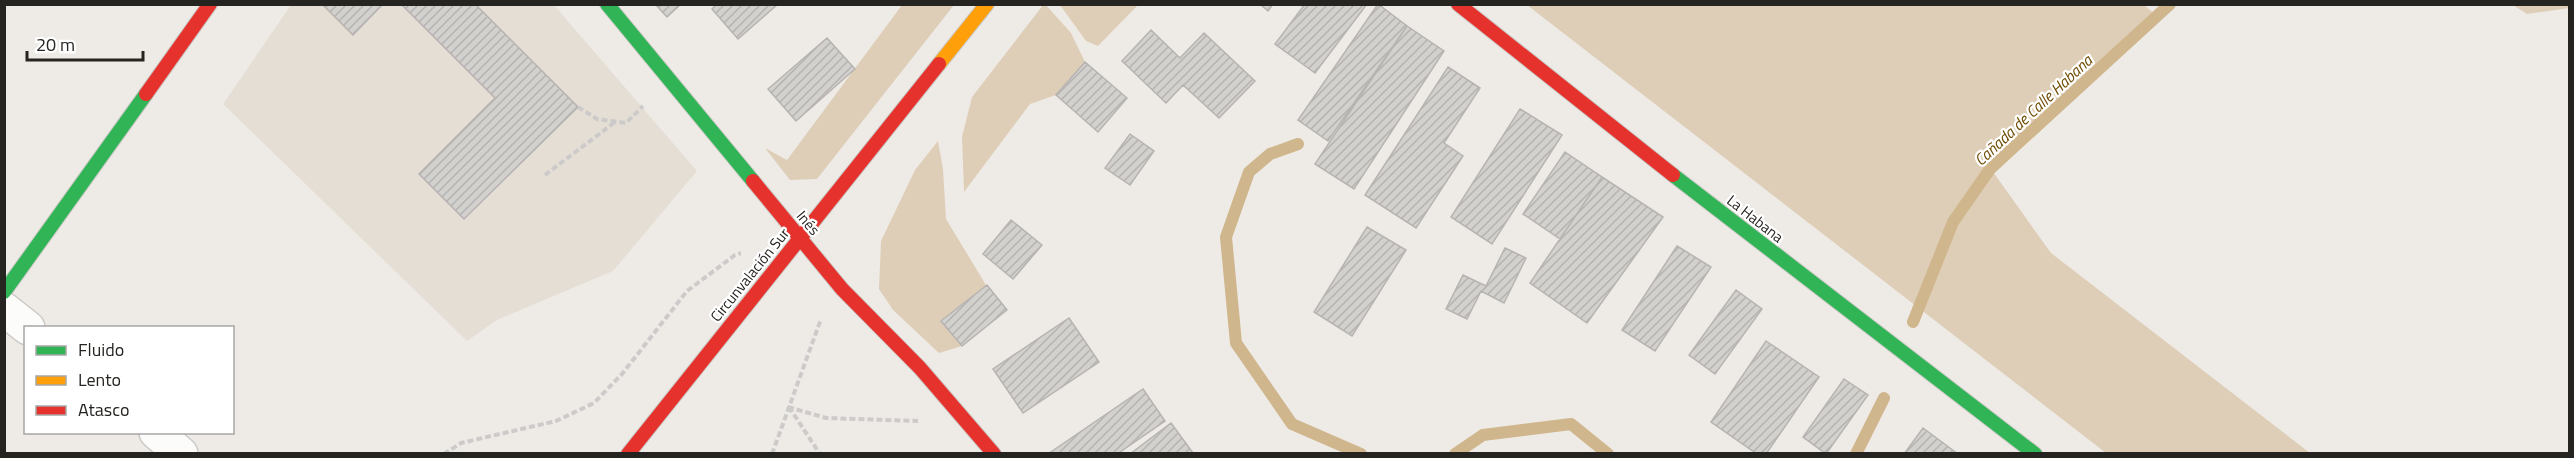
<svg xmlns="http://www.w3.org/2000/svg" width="2574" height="458" font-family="'Titillium Web',sans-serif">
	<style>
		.built { fill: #e5ded5 }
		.grass { fill: #deceb8 }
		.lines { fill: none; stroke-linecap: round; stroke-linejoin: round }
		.stream { stroke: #d0b68d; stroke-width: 12 }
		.building { fill: url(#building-hatch); stroke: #b6b3b1; stroke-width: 1.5 }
		.street-casing { stroke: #cbc9c6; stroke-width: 36 }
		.fast-casing { stroke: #cbc9c6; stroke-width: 16 }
		.slow-casing { stroke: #cbc9c6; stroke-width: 16 }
		.jam-casing { stroke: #cbc9c6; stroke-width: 16 }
		.path { stroke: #cccbca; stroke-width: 4; stroke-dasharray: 6 3; stroke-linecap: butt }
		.street { stroke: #fcfcfb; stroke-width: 33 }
		.fast { stroke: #30b455; stroke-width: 14 }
		.slow { stroke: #ff9f0a; stroke-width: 14 }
		.jam { stroke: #e5322d; stroke-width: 14 }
		.labels { text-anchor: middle; stroke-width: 4.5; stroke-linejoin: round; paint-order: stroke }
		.street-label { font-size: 15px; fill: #262421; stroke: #fff }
		.water-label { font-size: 16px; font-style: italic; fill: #6f4c00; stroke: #fff }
	</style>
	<defs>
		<pattern id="building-hatch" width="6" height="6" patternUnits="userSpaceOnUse" patternTransform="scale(1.5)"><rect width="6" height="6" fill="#d3d1ce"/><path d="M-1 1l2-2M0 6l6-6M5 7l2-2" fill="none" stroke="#b5b3b1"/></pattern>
	</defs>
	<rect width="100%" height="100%" fill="#eeebe7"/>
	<!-- built -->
	<path class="built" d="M291,5h263l143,166 -84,100 -116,49 -30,21 -244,-237z"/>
	<!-- grass -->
	<path class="grass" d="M902,5h52l-137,174 -27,1 -25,-32 22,12z
		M1043,5h3l25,28 14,29 -29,33 -26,9 -66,88 -2,-55 10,-40z
		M1060,5h78l-40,41 -12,-5z
		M1527,5h617l13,11 -166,153 60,84 259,200h-204z
		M2513,5h56v3l-42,6z
		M938,141l5,28 3,50 40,66 21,25 -45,36 -23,7 -46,-43 -14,-21 2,-48 34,-71z"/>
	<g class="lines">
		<!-- stream -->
		<path class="stream" d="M1298,144l-28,10 -21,18 -23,65 10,106 56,81 69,30
			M1913,322l40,-100 37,-53 180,-165
			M1455,454l28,-19 88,-11 37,30
			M1856,454l28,-56"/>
	</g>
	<!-- building -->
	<path class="building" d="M322,4h61l-30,31z
		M475,4l103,103 -114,112 -45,-45 76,-76 -93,-93z
		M655,4h26l-14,13z
		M717,4h61l-40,35 -26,-30z
		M1260,4h13l-5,7z
		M1305,4h62l-52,69 -40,-29z
		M1378,4l29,22 -79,115 -30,-21z
		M1407,26l37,25 -90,138 -39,-25z
		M1151,30l29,28 24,-25 51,48 -36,37 -36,-33 -17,18 -44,-42z
		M827,38l28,31 -59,52 -28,-32z
		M1085,62l42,36 -29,34 -42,-37z
		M1448,67l32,21 -36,55 19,13 -47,72 -51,-33z
		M1520,109l42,26 -70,109 -41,-27z
		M1130,134l24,17 -24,34 -25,-17z
		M1565,152l37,25 -42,62 -37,-25z
		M1602,177l61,40 -76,106 -57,-40z
		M1011,220l31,25 -29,34 -30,-25z
		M1367,227l39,23 -54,86 -38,-24z
		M1677,246l34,21 -56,84 -33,-21z
		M1505,248l21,10 -22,45 -23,-12 -14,28 -21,-10 17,-34 23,11z
		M987,285l20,25 -45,36 -21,-25z
		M1736,290l26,19 -47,65 -26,-19z
		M1069,318l30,44 -76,51 -30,-44z
		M1766,341l53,36 -53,77h-9l-46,-32z
		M1844,379l24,16 -42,59 -23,-17z
		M1143,389l22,32 -48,33h-69z
		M1171,423l22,30 -63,1z
		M1923,428l35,26h-54z"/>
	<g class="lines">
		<!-- street casing -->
		<g class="street-casing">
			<path id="street" d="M4,309l24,19
				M156,432l25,22"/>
		</g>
		<!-- fast casing -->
		<g class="fast-casing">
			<path id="fast" d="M607,4l146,177
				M1673,175l362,279
				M4,292l142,-198"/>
		</g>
		<!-- slow casing -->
		<g class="slow-casing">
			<path id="slow" d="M939,64l48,-60"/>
		</g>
		<!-- jam casing -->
		<g class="jam-casing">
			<path id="jam" d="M1458,4l215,171
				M146,94l64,-90
				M753,181l89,108 78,79 74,86
				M628,454l311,-390"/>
		</g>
		<!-- path -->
		<path class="path" d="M578,107l19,12 29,4 17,-17
			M545,175l70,-53
			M788,407l38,11 92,3
			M789,407l31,47
			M444,454l17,-11 95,-22 38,-18 28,-29 65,-83 48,-36 6,-2
			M772,454l49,-135"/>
		<!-- street -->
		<use href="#street" class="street"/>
		<!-- fast -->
		<use href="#fast" class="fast"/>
		<!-- slow -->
		<use href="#slow" class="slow"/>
		<!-- jam -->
		<use href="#jam" class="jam"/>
	</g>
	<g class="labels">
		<!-- street labels -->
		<g class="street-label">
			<text transform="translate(1755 219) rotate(38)" y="5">La Habana</text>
			<text transform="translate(808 223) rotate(50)" y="5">Inés</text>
			<text transform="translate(750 275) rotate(-51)" y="5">Circunvalación Sur</text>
		</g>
		<!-- water labels -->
		<g class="water-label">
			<text transform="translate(2033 110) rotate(-43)" y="6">Cañada de Calle Habana</text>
		</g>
	</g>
	<!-- border -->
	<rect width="2574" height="458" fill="none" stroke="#262421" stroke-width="12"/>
	<!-- legend -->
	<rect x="24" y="326" width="210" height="108" fill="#ffffff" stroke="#a8a7a6" stroke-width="1.5"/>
	<rect x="36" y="346" width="30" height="9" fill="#30b455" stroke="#a8a7a6" stroke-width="1.5"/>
	<text x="78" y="356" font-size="18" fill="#262421">Fluido</text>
	<rect x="36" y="376" width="30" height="9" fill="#ff9f0a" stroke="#a8a7a6" stroke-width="1.5"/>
	<text x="78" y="386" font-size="18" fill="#262421">Lento</text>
	<rect x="36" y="406" width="30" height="9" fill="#e5322d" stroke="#a8a7a6" stroke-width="1.5"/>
	<text x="78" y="416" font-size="18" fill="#262421">Atasco</text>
	<!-- scale -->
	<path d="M27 51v9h116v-9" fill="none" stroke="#262421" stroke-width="3"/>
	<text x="36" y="51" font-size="18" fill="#262421" stroke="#ffffff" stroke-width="4.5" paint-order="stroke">20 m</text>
</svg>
